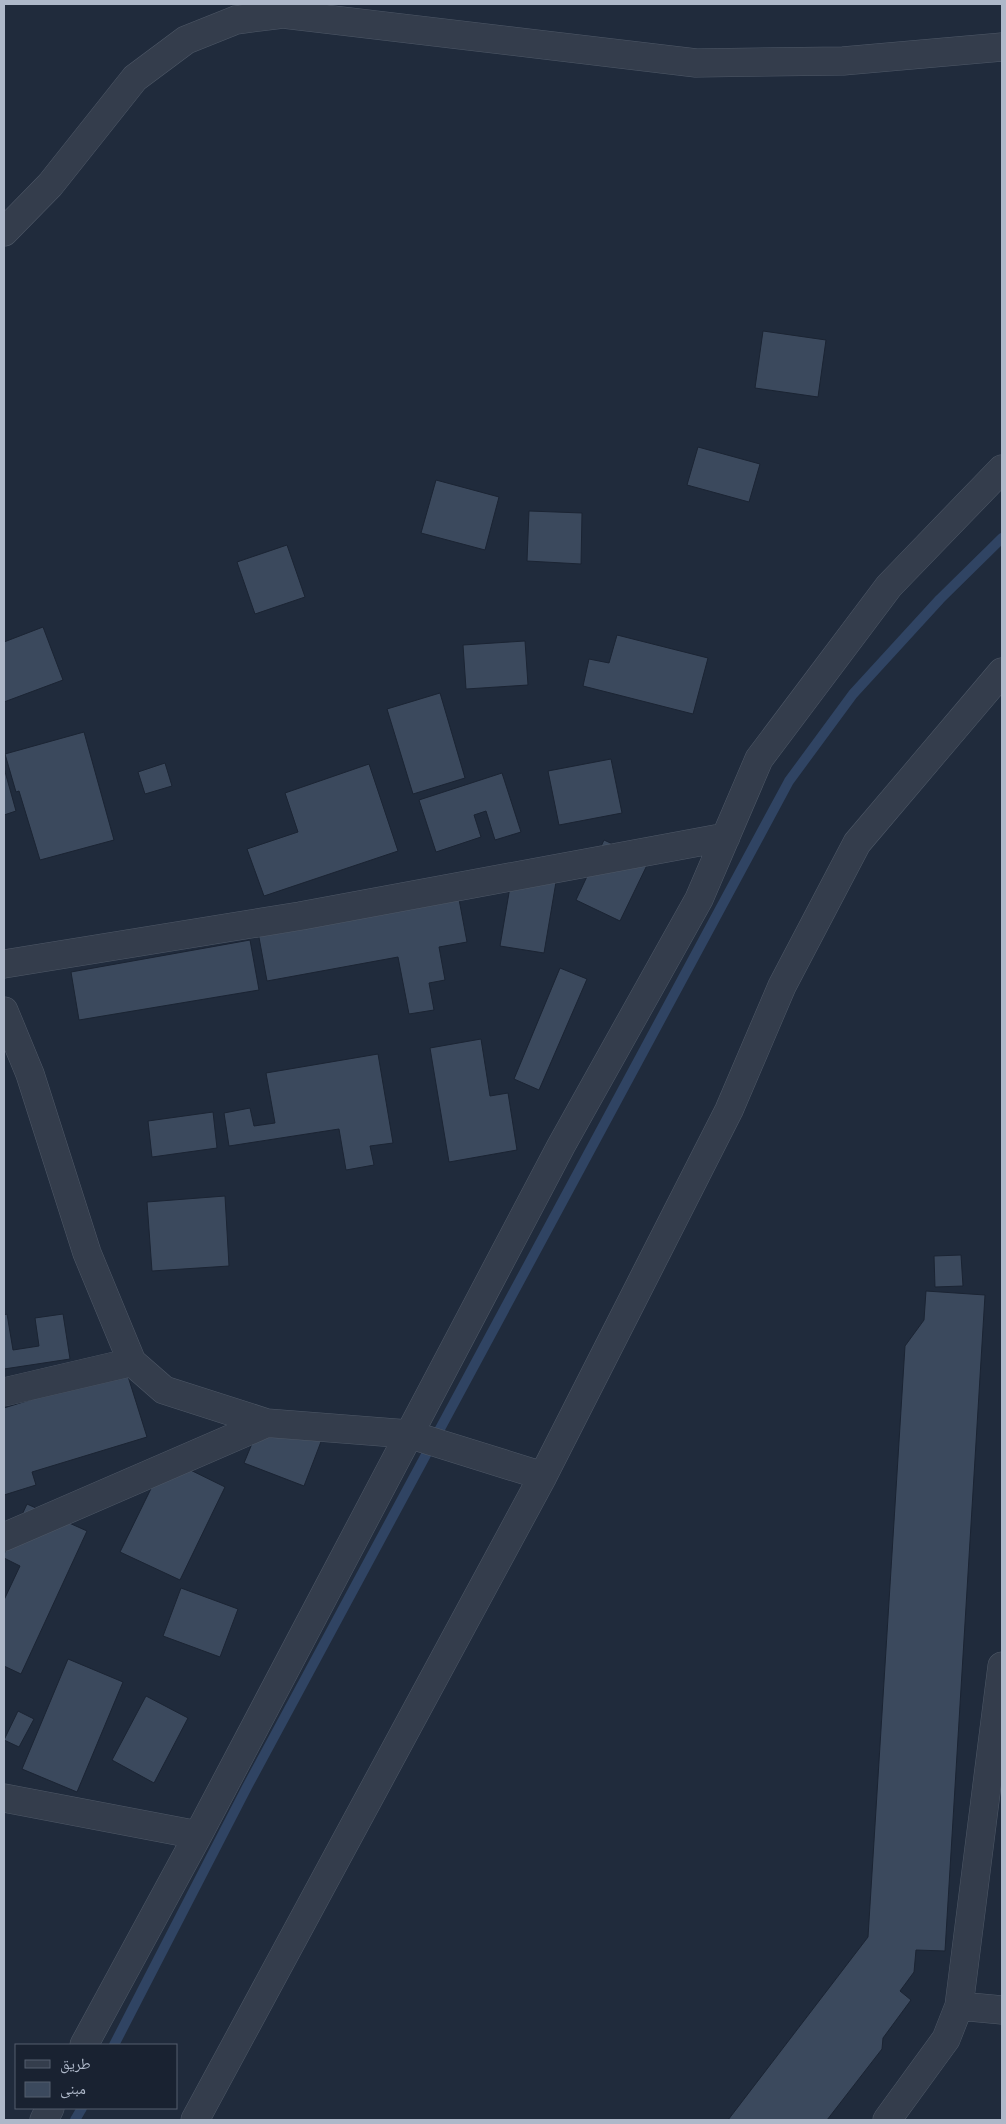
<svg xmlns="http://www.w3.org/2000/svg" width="1006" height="2124" font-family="Barlow,'Noto Naskh Arabic',sans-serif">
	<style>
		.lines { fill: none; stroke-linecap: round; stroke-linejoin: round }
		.stream { stroke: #304463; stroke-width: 10 }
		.building { fill: #3b495d; stroke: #1b2433 }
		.street-casing { stroke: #4e5867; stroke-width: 29 }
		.street { stroke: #343d4c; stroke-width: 28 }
	</style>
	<rect width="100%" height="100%" fill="#202b3c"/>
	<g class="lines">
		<!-- stream -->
		<path class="stream" d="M114,2045l133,-258 542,-1006 64,-87 87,-95 62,-61
			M75,2120l7,-12"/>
	</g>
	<!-- building -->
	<path class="building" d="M763,331l63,9 -8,57 -63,-9z
		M698,447l62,17 -11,38 -62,-17z
		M436,480l63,17 -14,53 -64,-17z
		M529,511l53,2 -1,51 -54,-3z
		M287,545l18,52 -50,17 -18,-52z
		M43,627l20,53 -59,22v-60z
		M617,635l91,23 -15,56 -110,-28 6,-27 20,4z
		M525,641l3,44 -62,4 -3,-44z
		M440,693l25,85 -52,16 -26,-85z
		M84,732l30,108 -74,20 -21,-69 -3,1 -11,-38z
		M611,759l11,54 -63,12 -11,-54z
		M165,763l7,23 -27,8 -7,-22z
		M369,764l29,87 -134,45 -17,-47 51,-17 -13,-39z
		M4,768l12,43 -12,4z
		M502,773l19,59 -26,8 -9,-29 -12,4 7,22 -45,15 -17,-52z
		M604,840l45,21 -29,60 -44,-21z
		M513,869l44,7 -13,77 -44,-7z
		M458,894l9,48 -28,5 6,33 -16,3 5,27 -25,4 -11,-57 -131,24 -9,-49z
		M250,940l9,50 -180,30 -8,-48z
		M560,968l27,11 -48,111 -25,-11z
		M481,1039l9,57 18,-3 9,57 -68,12 -19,-114z
		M378,1054l15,89 -23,3 4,19 -28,5 -7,-41 -110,17 -5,-33 26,-5 4,18 21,-3 -9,-50z
		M213,1112l4,36 -65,9 -4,-36z
		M225,1196l4,70 -77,5 -5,-69z
		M961,1255l2,31 -28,1 -1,-31z
		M926,1291l59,4 -40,656 -29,-1 -2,22 -14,19 11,9 -28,38 -1,11 -55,71h-99l140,-183 37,-591 19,-26z
		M7,1314l6,36 26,-4 -4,-28 28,-4 7,45 -66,10v-54z
		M126,1370l21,67 -115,35 4,13 -32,10v-87z
		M263,1417l59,22 -18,47 -60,-23z
		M166,1458l59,29 -45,93 -60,-28z
		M27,1504l60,27 -66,143 -17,-8v-66l16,-34 -16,-8v-4z
		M181,1588l57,21 -18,48 -57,-21z
		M68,1659l55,23 -46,110 -55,-23z
		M146,1696l42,22 -34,65 -42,-23z
		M18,1711l16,8 -15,28 -15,-7z"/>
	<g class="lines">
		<!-- street casing -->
		<g class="street-casing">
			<path id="street" d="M4,232l46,-47 85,-107 51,-38 50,-20 47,-6 413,49 147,-2 159,-14
				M4,964l296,-48 426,-79
				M4,1011l26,63 57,179 45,109 32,28 103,33 141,11 135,42
				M4,1392l128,-30
				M4,1537l263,-114
				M4,1798l194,37
				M959,2006l43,4
				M84,2045l114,-210 363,-689 138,-247 60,-140 130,-173 113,-117
				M44,2120l6,-12
				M195,2120l348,-644 186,-366 53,-124 75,-143 145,-171
				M887,2120l59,-81 13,-33 43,-340"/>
		</g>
		<!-- street -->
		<use href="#street" class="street"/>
	</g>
	<!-- border -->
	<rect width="1006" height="2124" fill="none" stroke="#aeb8c9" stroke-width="10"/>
	<!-- legend -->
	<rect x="15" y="2044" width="162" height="65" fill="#192231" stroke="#555e6e"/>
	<rect x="25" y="2060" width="25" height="8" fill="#343d4c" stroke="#555e6e"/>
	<text x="60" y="2069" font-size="15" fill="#aeb8c9">طريق</text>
	<rect x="25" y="2082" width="25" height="15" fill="#3b495d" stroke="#555e6e"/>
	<text x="60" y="2094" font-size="15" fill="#aeb8c9">مبنى</text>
</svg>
